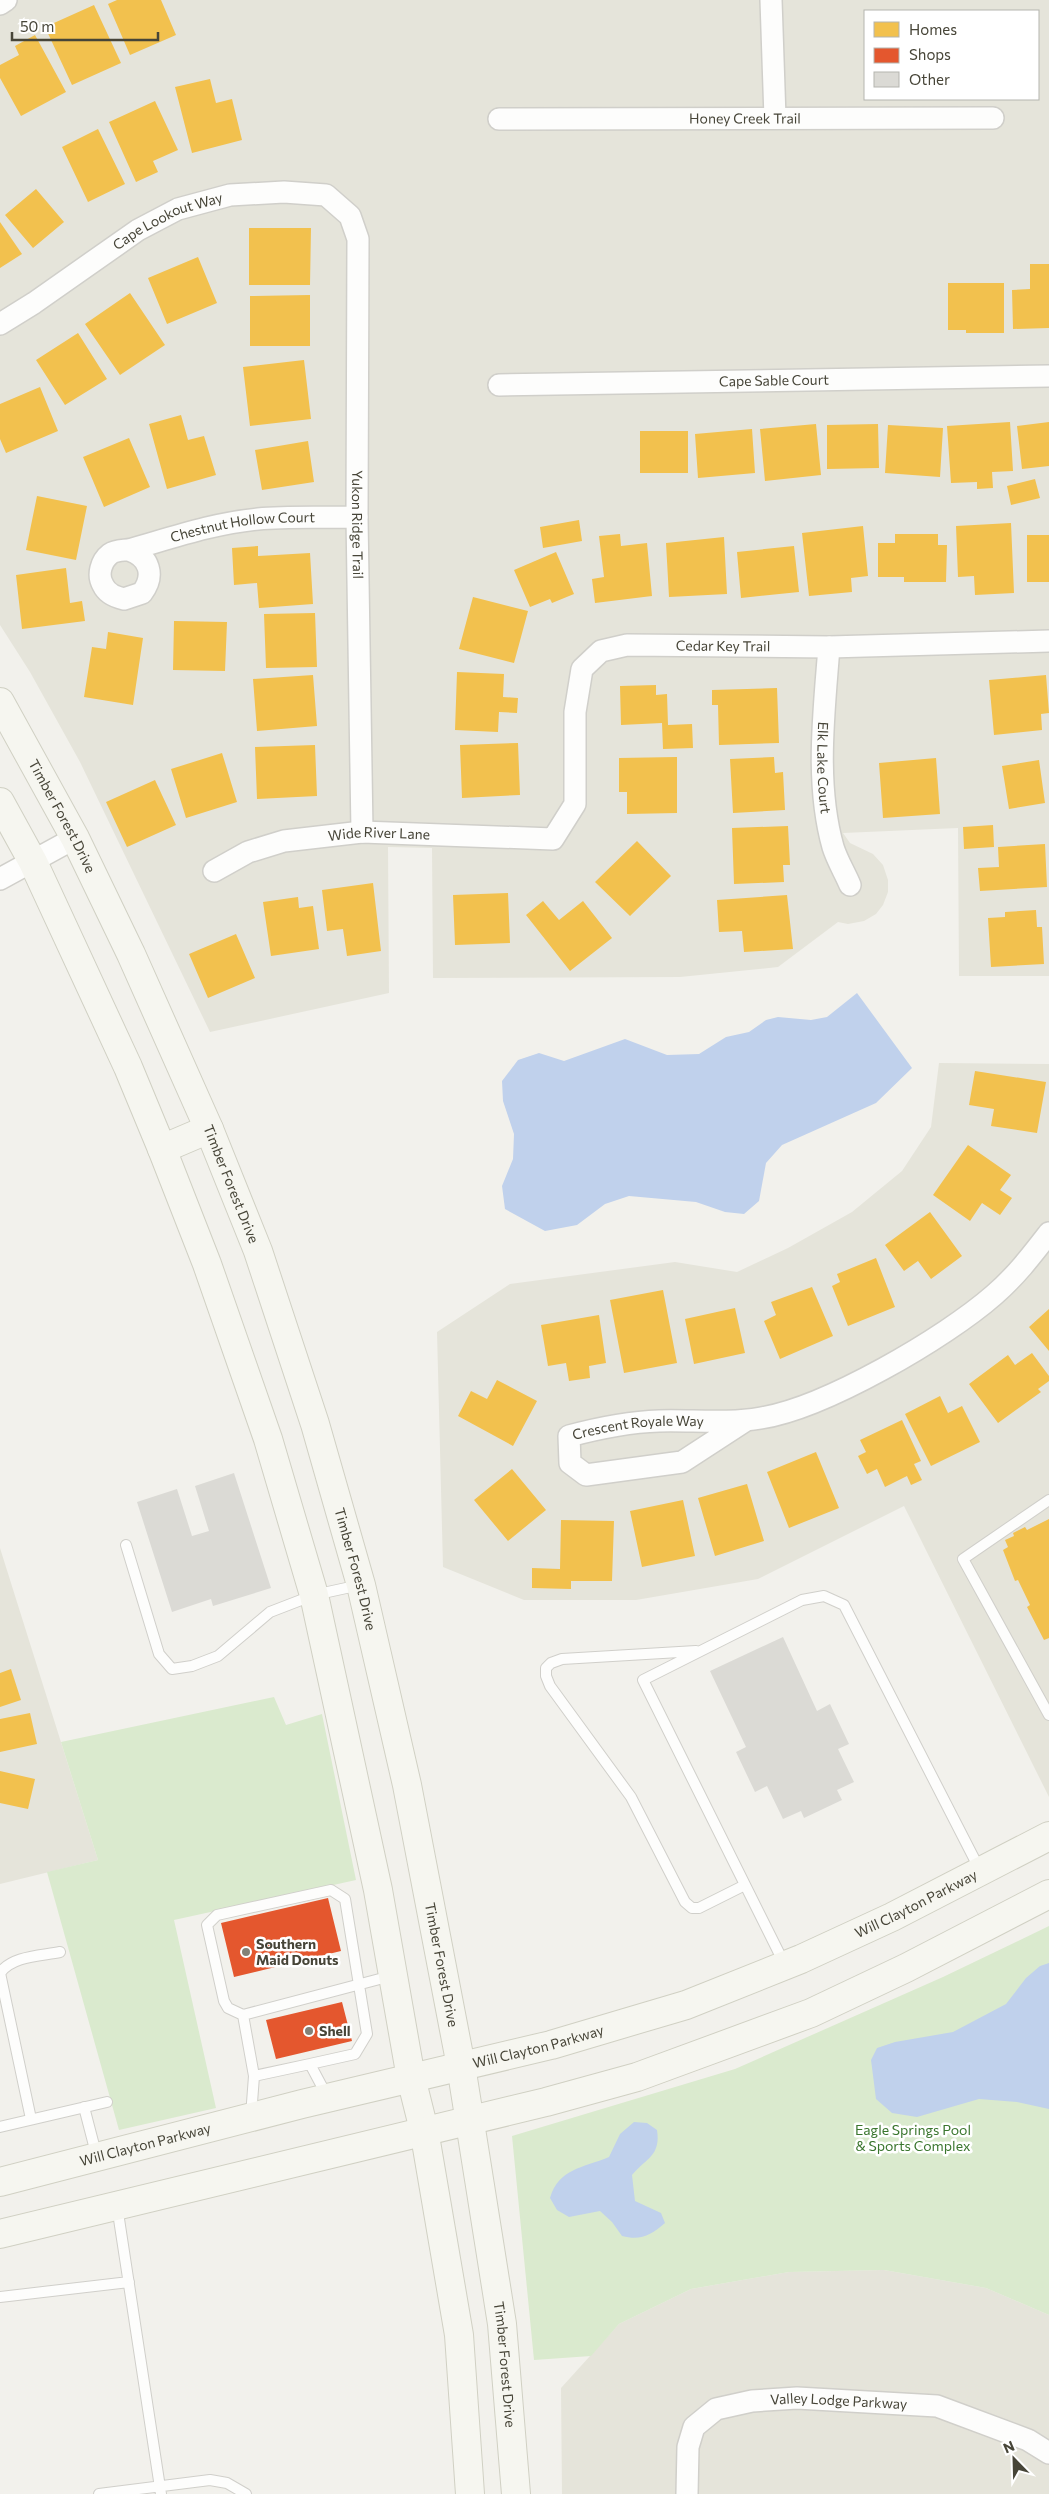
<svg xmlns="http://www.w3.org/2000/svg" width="1049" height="2494" font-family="Commissioner,sans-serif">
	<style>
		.residential { fill: #e5e4da; fill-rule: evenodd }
		.green { fill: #daeace }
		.water { fill: #c0d1ec }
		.homes { fill: #f2c14e }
		.shops { fill: #e4572e }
		.building { fill: #dbdad5 }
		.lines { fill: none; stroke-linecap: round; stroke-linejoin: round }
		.service-casing { stroke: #d0cfca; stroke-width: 12 }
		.minor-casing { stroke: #d0cfca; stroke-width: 24 }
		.secondary-casing { stroke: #d0d0c3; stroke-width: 30 }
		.service { stroke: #fdfdfc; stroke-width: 10 }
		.minor { stroke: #fdfdfc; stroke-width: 21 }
		.secondary { stroke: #f6f6f0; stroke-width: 28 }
		.poi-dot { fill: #838177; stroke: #fff; stroke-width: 2 }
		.labels { text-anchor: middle; stroke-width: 5; stroke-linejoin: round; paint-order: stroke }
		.street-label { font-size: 14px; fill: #474538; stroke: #fff }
		.poi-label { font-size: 14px; font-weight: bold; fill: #474538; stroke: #fff; text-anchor: start }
		.park-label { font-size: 14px; fill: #3a762e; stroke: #fff }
	</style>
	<rect width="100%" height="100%" fill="#f2f1ec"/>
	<!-- residential -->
	<path class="residential" d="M0,0h1049v976h-90l-1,-148 -115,5 7,10 23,11 10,11 5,15v12l-5,13 -7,9 -12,7 -16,3 -10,-2 -60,45 -98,10 -247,1 -1,-130 -44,-1 1,146 -179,39 -130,-270 -50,-90 -30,-47zM865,11h173v88h-173z
		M939,1063l110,1v733l-145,-291 -146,73 -122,21h-112l-81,-33 -6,-235 73,-48 165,-22 62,10 51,-24 64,-36 50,-41 29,-44z
		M0,1548l98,312 -98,24z
		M884,2270l102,18 63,27v179h-487l-1,-106 58,-64 72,-35 98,-17z"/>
	<!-- green -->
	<path class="green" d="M274,1697l12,28 36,-11 34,166 -182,40 42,188 -97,22 -72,-258 51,-12 -37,-118z
		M1049,1926v389l-63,-27 -102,-18 -95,2 -98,17 -72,35 -28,32 -57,4 -22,-224 223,-67 208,-92z"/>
	<!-- water -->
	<path class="water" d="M857,993l55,75 -36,35 -94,42 -16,18 -7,38 -15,13 -19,-2 -29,-10 -67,-6 -24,8 -28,21 -32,6 -40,-22 -3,-23 11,-27 1,-25 -11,-33 -1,-20 16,-21 21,-7 25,8 61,-22 42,16 32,-1 27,-17 23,-5 17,-12 12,-3 33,3 16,-3z
		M1049,1963v146l-32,-7 -38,-3 -62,18 -25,-4 -16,-14 -5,-39 6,-12 18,-6 58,-10 53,-28 20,-26 14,-12z
		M634,2122l13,1 10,7c4,26 -11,28 -25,45l3,26 26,12 4,10c-14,12 -24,18 -43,13l-10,-14 -12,-11 -31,6 -12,-7 -7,-12c9,-30 33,-30 59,-41l11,-23z"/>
	<!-- homes -->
	<path class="homes" d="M117,0h44l15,35 -46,20 -22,-51z
		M94,5l27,58 -49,22 -27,-58z
		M35,35l31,57 -45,24 -21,-38v-13l19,-10 -4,-9z
		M210,79l6,24 16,-4 10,41 -50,13 -17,-66z
		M155,101l23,49 -25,11 5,11 -22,10 -27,-60z
		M98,129l27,55 -37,18 -26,-55z
		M36,189l28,33 -31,26 -28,-33z
		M0,222l22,32 -22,14z
		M249,228h62l-1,57h-61z
		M198,257l19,46 -50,21 -19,-46z
		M1030,264h19v64l-36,1 -1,-39 18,-1z
		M948,283h56v50h-38v-3h-18z
		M130,293l35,52 -45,30 -35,-51z
		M310,295v51h-60v-50z
		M78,333l29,46 -42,26 -29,-45z
		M304,360l7,59 -61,7 -7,-59z
		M40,387l18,44 -52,22 -6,-14v-35z
		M181,415l7,25 16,-4 12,39 -49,14 -18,-65z
		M1010,422l3,49 -21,1 1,16 -16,1v-7l-26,1 -4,-57z
		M1049,422v44l-27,3 -5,-43z
		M816,424l5,51 -56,6 -5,-52z
		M878,424l1,44 -52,1v-44z
		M888,425l55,3 -3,49 -55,-4z
		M752,429l3,44 -57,5 -3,-44z
		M640,431h48v42h-48z
		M129,438l21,49 -46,20 -21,-50z
		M308,441l6,41 -52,8 -7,-40z
		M1035,479l5,19 -29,7 -4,-19z
		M37,496l50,10 -11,54 -50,-10z
		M579,520l3,21 -39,7 -3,-21z
		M1011,523l3,70 -39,2 -1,-19 -16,1 -2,-51z
		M863,526l5,50 -17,2 1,14 -43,4 -7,-63z
		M620,534l1,12 26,-3 5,53 -57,7 -3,-24 12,-2 -5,-41z
		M895,534h43v11h9l-1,37h-42v-5h-26v-34h17z
		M1027,535h22v47h-22z
		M724,537l3,57 -58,3 -3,-54z
		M258,546v10l52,-3 3,51 -54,4 -2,-25 -23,2 -2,-37z
		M794,546l5,46 -58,6 -4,-46z
		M556,552l18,42 -22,9 -2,-4 -20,8 -16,-37z
		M66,568l4,35 12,-2 3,20 -63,8 -6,-54z
		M473,597l55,14 -14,52 -55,-14z
		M315,613l2,54 -51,1 -2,-54z
		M174,621l53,1 -2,49 -52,-1z
		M108,632l35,6 -10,67 -49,-8 8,-50 14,2z
		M457,672l47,2 -1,23 15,1 -1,15 -18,-1 -1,20 -43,-2z
		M313,675l4,51 -60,5 -4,-52z
		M1046,675l3,38 -8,1 1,16 -48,5 -5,-55z
		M656,685v10l11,-1 1,31 24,-1 1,24 -30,1 -1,-26 -41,2 -1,-39z
		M777,688l2,55 -60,2 -1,-40h-6v-15z
		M518,743l2,52 -58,3 -2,-53z
		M315,745l2,51 -60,3 -2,-52z
		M222,753l15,49 -51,16 -15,-49z
		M677,757v56l-50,1v-22h-8v-34z
		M774,757l1,16 8,-1 2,38 -52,3 -3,-54z
		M936,758l4,56 -57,4 -4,-55z
		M1039,760l6,43 -36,6 -7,-43z
		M155,780l21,45 -49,22 -21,-45z
		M993,825l1,22 -30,2 -1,-22z
		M788,826l2,39h-7l1,17 -50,2 -2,-56z
		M637,841l34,35 -41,40 -35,-34z
		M1045,844l2,43 -67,4 -2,-23 21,-1 -1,-20z
		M373,883l8,68 -34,5 -4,-27 -16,2 -5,-41z
		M508,893l2,50 -55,2 -2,-50z
		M787,895l6,54 -49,3 -2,-21 -23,1 -2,-32z
		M298,897l1,11 14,-2 6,43 -48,7 -8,-54z
		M543,901l16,19 24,-19 29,37 -42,33 -44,-56z
		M1036,910l1,17h5l2,37 -53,3 -3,-49 17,-1v-5z
		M236,934l19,44 -47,20 -19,-44z
		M975,1071l71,11 -9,51 -46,-7 3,-17 -25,-4z
		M968,1145l43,30 -11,15 12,8 -12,17 -18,-12 -12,18 -37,-26z
		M930,1212l32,44 -31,23 -13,-18 -14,10 -19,-26z
		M876,1258l19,49 -47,19 -16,-40 8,-4 -3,-8z
		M812,1287l21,49 -53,23 -16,-38 12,-6 -5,-13z
		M663,1290l14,73 -53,10 -14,-73z
		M735,1308l10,45 -51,11 -9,-45z
		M1049,1309v42l-20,-24z
		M599,1315l7,48 -17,3 1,12 -21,3 -3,-18 -18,3 -7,-41z
		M1032,1353l17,23v5l-11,8 3,3 -43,31 -29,-39 39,-29 7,10z
		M497,1380l40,21 -24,45 -55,-30 13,-25 16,8z
		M940,1396l8,17 14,-7 18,36 -49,24 -26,-52z
		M902,1420l19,41 -7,3 8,16 -11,5 -4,-9 -22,11 -8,-18 -10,5 -9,-18 8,-4 -6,-12z
		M816,1452l23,56 -50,20 -22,-56z
		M512,1469l34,41 -38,31 -34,-41z
		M747,1484l17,57 -49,15 -17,-58z
		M683,1500l12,56 -53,11 -12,-56z
		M1049,1519v119l-5,2 -17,-33 3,-2 -12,-25 -3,1 -12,-31 5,-3 -3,-7 9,-4 -1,-3 12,-6 2,3z
		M561,1520l53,1 -2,60h-41v8l-39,-1v-20l28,1z
		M11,1669l10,31 -21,7v-34z
		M30,1713l7,31 -37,8v-33z
		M0,1771l35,8 -7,30 -28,-6z"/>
	<!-- shops -->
	<path class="shops" d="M328,1898l13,53 -107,26 -13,-54z
		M342,2002l10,39 -76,18 -10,-39z"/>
	<!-- building -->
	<path class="building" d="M234,1473l37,115 -58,18 -2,-7 -39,13 -35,-110 40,-13 15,47 17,-5 -14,-45z
		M783,1637l34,74 13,-7 19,40 -11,5 16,33 -17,8 5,10 -38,18 -3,-7 -18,8 -16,-33 -12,6 -19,-40 10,-5 -36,-76z"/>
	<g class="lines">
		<!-- service casing -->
		<g class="service-casing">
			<path id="service" d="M1049,1500l-86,59 86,156
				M126,1545l33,109 13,15 20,-3 26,-10 52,-44 44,-17 46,-10
				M696,1651l-134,8 -11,4 -5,5v8l4,10 81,111 54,105 7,6h7l46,-23
				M785,1965l-142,-285 159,-80 22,-4 20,9 136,265
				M243,2015l-15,-7 -4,-7 -17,-76 10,-10 114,-25 14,9 22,135 -12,20 -45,10
				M254,2076l-11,-61 148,-39
				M84,2107l13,50
				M251,2116l3,-40 56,-12 17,32
				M31,2119l-31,-146c12,-17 40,-17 60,-21
				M0,2127l107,-25
				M117,2206l44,288
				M0,2297l129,-15
				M99,2494l111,-14 17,3 19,11"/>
		</g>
		<!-- minor casing -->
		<g class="minor-casing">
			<g id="minor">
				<path d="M771,0l4,118"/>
				<path d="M0,4l6,-4"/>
				<path id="s1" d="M499,119l494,-1"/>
				<path id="s2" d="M0,324l34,-21 104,-73 40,-21 52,-14 54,-3 42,3 24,21 8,23 -1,278 5,315"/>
				<path id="s3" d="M499,385l550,-9"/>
				<path id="s4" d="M129,550c21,7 26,26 13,43l-18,6c-9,-2 -17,-5 -21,-14 -6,-10 -2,-24 7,-31 7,-5 15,-3 22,-5 42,-12 83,-26 126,-30 33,-3 66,-1 99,-2"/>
				<path id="s5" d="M829,647c-5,65 -14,136 4,200 4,13 12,26 17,38"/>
				<path id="s6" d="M214,871l34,-19 36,-11 78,-9 191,7 22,-35v-92l7,-43 19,-18 26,-6 202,2 220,-6"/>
				<path d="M0,879l75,-41"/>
				<path id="s7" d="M745,1421l-63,41 -96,13 -16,-12 -1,-27c30,-8 59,-14 90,-15 34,-1 68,3 102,-3 64,-10 184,-80 233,-123 22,-19 38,-40 55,-62"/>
				<path id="s8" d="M687,2494l1,-47 6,-20 22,-18 36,-8 45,-3 140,8 91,34 21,13"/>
			</g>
		</g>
		<!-- secondary casing -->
		<g class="secondary-casing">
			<g id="secondary">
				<path id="s9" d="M0,702l75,136 56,116 78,175 49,122 57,173 46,161 46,200 54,281 41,258 14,170"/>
				<path d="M0,802l33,60 95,205 34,82 45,115 61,175 46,156 64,295 33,188 13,52 35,205 11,159"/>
				<path d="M162,1149l47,-20"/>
				<path id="s10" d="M0,2182l302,-78 249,-59 135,-40 115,-46 91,-42 157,-81"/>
				<path d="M0,2234l546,-132 91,-25 174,-64 95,-45 143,-74"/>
			</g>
		</g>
		<!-- service -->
		<use href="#service" class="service"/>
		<!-- minor -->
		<use href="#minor" class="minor"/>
		<!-- secondary -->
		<use href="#secondary" class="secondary"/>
	</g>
	<!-- markers -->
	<g class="poi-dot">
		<circle cx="246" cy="1952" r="5"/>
		<circle cx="309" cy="2031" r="5"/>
	</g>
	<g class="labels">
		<!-- street labels -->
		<g class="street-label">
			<text dy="5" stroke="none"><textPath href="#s1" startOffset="246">Honey Creek Trail</textPath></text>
			<text dy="5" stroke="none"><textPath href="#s2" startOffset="198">Cape Lookout Way</textPath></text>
			<text dy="5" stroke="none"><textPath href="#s3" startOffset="275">Cape Sable Court</textPath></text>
			<text dy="5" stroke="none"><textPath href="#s2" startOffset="704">Yukon Ridge Trail</textPath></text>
			<text dy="5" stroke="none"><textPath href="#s4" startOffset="270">Chestnut Hollow Court</textPath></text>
			<text dy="5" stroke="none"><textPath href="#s6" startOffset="672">Cedar Key Trail</textPath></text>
			<text dy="5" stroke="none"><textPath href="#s5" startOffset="121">Elk Lake Court</textPath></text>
			<text dy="5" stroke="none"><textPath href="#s9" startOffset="130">Timber Forest Drive</textPath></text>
			<text dy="5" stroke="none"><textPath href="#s6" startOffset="172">Wide River Lane</textPath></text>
			<text dy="5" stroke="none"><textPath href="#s9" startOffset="535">Timber Forest Drive</textPath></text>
			<text dy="5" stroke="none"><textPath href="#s7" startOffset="289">Crescent Royale Way</textPath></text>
			<text dy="5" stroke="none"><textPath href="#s9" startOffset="940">Timber Forest Drive</textPath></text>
			<text dy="5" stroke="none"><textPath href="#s10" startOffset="960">Will Clayton Parkway</textPath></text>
			<text dy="5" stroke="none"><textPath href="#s9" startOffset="1345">Timber Forest Drive</textPath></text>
			<text dy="5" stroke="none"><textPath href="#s10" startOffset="555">Will Clayton Parkway</textPath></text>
			<text dy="5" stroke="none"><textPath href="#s10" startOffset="150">Will Clayton Parkway</textPath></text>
			<text dy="5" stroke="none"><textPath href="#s9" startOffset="1750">Timber Forest Drive</textPath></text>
			<text dy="5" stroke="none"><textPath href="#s8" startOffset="220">Valley Lodge Parkway</textPath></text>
		</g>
		<!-- poi labels -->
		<g class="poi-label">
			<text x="256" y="1949">Southern<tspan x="256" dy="16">Maid Donuts</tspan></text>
			<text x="319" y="2036">Shell</text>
		</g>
		<!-- park labels -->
		<g class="park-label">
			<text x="913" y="2135">Eagle Springs Pool<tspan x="913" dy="16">&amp; Sports Complex</tspan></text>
		</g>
	</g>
	<!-- legend -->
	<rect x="864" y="10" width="175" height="90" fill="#ffffff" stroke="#b5b5af"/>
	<rect x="874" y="22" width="25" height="15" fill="#f2c14e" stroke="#b5b5af"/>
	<text x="909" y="35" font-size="15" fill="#474538">Homes</text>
	<rect x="874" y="48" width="25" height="15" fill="#e4572e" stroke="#b5b5af"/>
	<text x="909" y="60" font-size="15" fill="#474538">Shops</text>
	<rect x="874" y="72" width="25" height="15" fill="#dbdad5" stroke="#b5b5af"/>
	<text x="909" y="85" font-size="15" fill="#474538">Other</text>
	<!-- north arrow -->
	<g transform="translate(1014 2459) rotate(337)" stroke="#ffffff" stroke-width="4" paint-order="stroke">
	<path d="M0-4L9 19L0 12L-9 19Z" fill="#474538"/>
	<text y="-8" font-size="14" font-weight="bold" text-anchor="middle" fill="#474538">N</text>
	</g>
	<!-- scale -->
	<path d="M12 32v8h146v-8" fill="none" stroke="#474538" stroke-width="2.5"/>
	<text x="20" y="32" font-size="15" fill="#474538" stroke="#ffffff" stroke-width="4" paint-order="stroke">50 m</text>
</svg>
